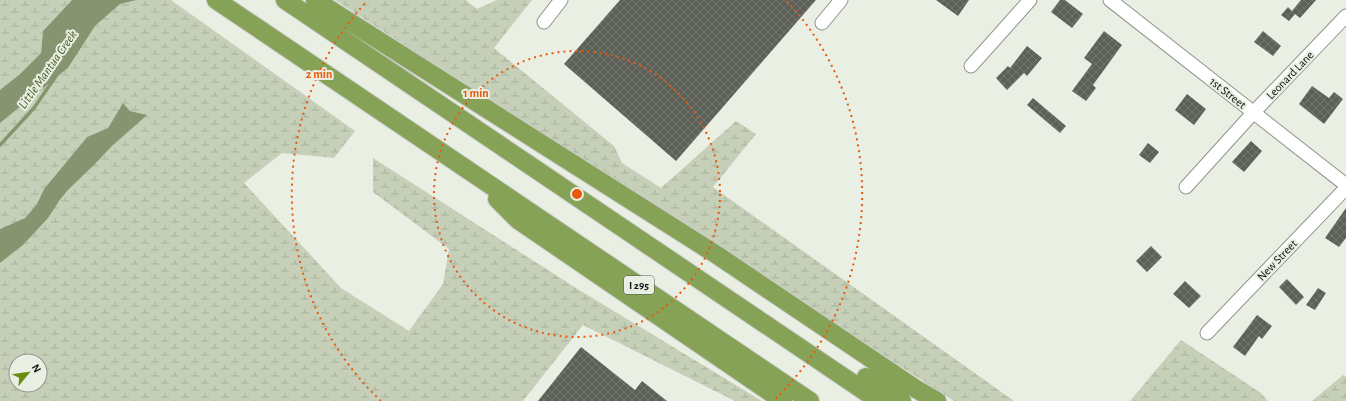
<svg xmlns="http://www.w3.org/2000/svg" width="1346" height="401" font-family="'Alegreya Sans',sans-serif">
	<style>
		.wetland { fill: url(#wetland-marsh); fill-rule: evenodd }
		.water { fill: #869470 }
		.lines { fill: none; stroke-linecap: round; stroke-linejoin: round }
		.stream { stroke: #869470; stroke-width: 3.5 }
		.building { fill: url(#building-cross-hatch) }
		.minor-casing { stroke: #90958b; stroke-width: 15 }
		.highway-casing { stroke: #cacbca; stroke-width: 20 }
		.minor { stroke: #fff; stroke-width: 13 }
		.highway { stroke: #86a256; stroke-width: 18 }
		.ring { fill: none; stroke: #e8590c; stroke-width: 2; stroke-dasharray: 2 4 }
		.labels { text-anchor: middle; stroke-width: 4; stroke-linejoin: round; paint-order: stroke }
		.shield { fill: #eaefe4; stroke: #51544e; stroke-width: 1 }
		.shield-label { font-size: 11px; font-weight: bold; fill: #10120e }
		.street-label { font-size: 12px; fill: #10120e; stroke: #eaefe4 }
		.water-label { font-size: 13px; font-style: italic; fill: #475b23; stroke: #eaefe4 }
		.centre { fill: #e8590c; stroke: #eaefe4; stroke-width: 2 }
		.ring-label { font-size: 12px; text-anchor: middle; font-weight: bold; fill: #e8590c; stroke: #eaefe4; stroke-width: 4; stroke-linejoin: round; paint-order: stroke }
	</style>
	<defs>
		<pattern id="wetland-marsh" width="20" height="14" patternUnits="userSpaceOnUse"><rect width="20" height="14" fill="#c6d0b8"/><path d="M1 5h8M5 5V1M11 12h8M15 12V8" fill="none" stroke="#a9b29d"/></pattern>
		<pattern id="building-cross-hatch" width="8" height="8" patternUnits="userSpaceOnUse"><rect width="8" height="8" fill="#5c6057"/><path d="M0 0l8 8M0 8l8-8" fill="none" stroke="#73766f"/></pattern>
	</defs>
	<rect width="100%" height="100%" fill="#eaefe4"/>
	<!-- wetland -->
	<path class="wetland" d="M0,0h72l-29,31 -2,22 -21,21 -20,16z
		M137,0h34l184,131 -21,27 -52,-5 -38,30 97,105 68,43 34,-47 6,-35 -76,-57v-34l203,130 186,113h-27l-152,-76 -60,76h-523v-138l23,-18 45,-55 28,-27 16,-17 34,-31 -16,-4 -7,-8 -15,25 -21,9 -43,52 -7,15 -12,14 -25,11v-106l68,-55 27,-42 25,-22zM16,361h24v24h-24z
		M335,0h131l11,9 20,-9h35l-38,48 120,98 8,17 39,25 75,-67 20,13 -43,53 301,214h-60z
		M1181,340l80,53 7,8h-138z
		M1343,375l3,2v24h-34z"/>
	<!-- water -->
	<path class="water" d="M72,0h65l-17,4 -25,22 -27,42 -68,55v-33l20,-16 21,-21 2,-22z
		M123,103l7,8 17,4 -35,31 -16,17 -28,27 -9,11 -11,17 -25,27 -23,18v-34l25,-11 12,-14 7,-15 43,-52 21,-9z"/>
	<g class="lines">
		<!-- stream -->
		<path class="stream" d="M0,145l34,-37 22,-32"/>
	</g>
	<!-- building -->
	<path class="building" d="M620,0h196l-140,161 -112,-97z
		M936,0h33l-11,16z
		M1060,0h5l18,14 -11,14 -21,-16z
		M1301,0h15l-16,18 -5,-4 -6,7 -8,-6 7,-8 4,4z
		M1104,31l18,14 -29,40 3,3 -10,13 -14,-10 20,-27 -8,-6z
		M1263,31l18,15 -8,10 -19,-14z
		M1027,46l15,12 -15,18 -3,-3 -17,17 -11,-12 12,-12 2,2z
		M1312,86l17,12 5,-6 9,7 -19,25 -25,-20z
		M1187,94l19,15 -12,16 -19,-15z
		M1033,98l33,28 -6,7 -33,-28z
		M1251,141l11,10 -18,21 -12,-10z
		M1148,143l11,9 -9,11 -11,-8z
		M1346,208v30l-7,9 -14,-9z
		M1151,246l11,11 -15,15 -11,-11z
		M1287,279l17,18 -8,8 -17,-18z
		M1185,281l16,15 -12,12 -16,-14z
		M1318,288l8,5 -11,17 -9,-5z
		M1257,315l15,11 -10,13 -3,-3 -14,20 -12,-9z
		M581,347l54,43 7,-9 25,20h-129z"/>
	<g class="lines">
		<!-- minor casing -->
		<g class="minor-casing">
			<path id="minor" d="M1110,0l236,185
				M544,22l17,-22
				M822,23l19,-23
				M971,66l59,-66
				M1186,187l67,-74 93,-97
				M1207,333l139,-145"/>
		</g>
		<!-- highway casing -->
		<g class="highway-casing">
			<path id="highway" d="M216,0l594,401
				M285,0l594,401
				M315,0l402,255 199,134 21,12
				M497,199l21,21 265,181
				M866,377l36,24"/>
		</g>
		<!-- minor -->
		<use href="#minor" class="minor"/>
		<!-- highway -->
		<use href="#highway" class="highway"/>
	</g>
	<!-- distance rings -->
	<g class="ring">
		<circle cx="577" cy="194" r="143"/>
		<path d="M381 401A285 285 0 0 1 367 1M787 1A285 285 0 0 1 773 401"/>
	</g>
	<g class="labels">
		<!-- shield labels -->
		<rect class="shield" x="624" y="276" width="30" height="18" rx="3"/>
		<g class="shield-label">
			<text x="639" y="289">I 295</text>
		</g>
		<!-- street labels -->
		<g class="street-label">
			<text transform="translate(1290 75) rotate(-46)" y="4">Leonard Lane</text>
			<text transform="translate(1228 93) rotate(38)" y="4">1st Street</text>
			<text transform="translate(1277 260) rotate(-46)" y="4">New Street</text>
		</g>
		<!-- water labels -->
		<g class="water-label">
			<text transform="translate(47 69) rotate(-55)" y="5">Little Mantua Creek</text>
		</g>
	</g>
	<circle cx="577" cy="194" r="6" class="centre"/>
	<g class="ring-label">
		<text x="319" y="78">2 min</text>
		<text x="476" y="97">1 min</text>
	</g>
	<!-- north arrow -->
	<g transform="translate(28 373) rotate(61)"><circle r="19" fill="#eaefe4" stroke="#93978e"/>
	<path d="M0-3L7 15L0 10L-7 15Z" fill="#688c14"/>
	<text y="-6" font-size="11" font-weight="bold" text-anchor="middle" fill="#10120e">N</text>
	</g>
</svg>
